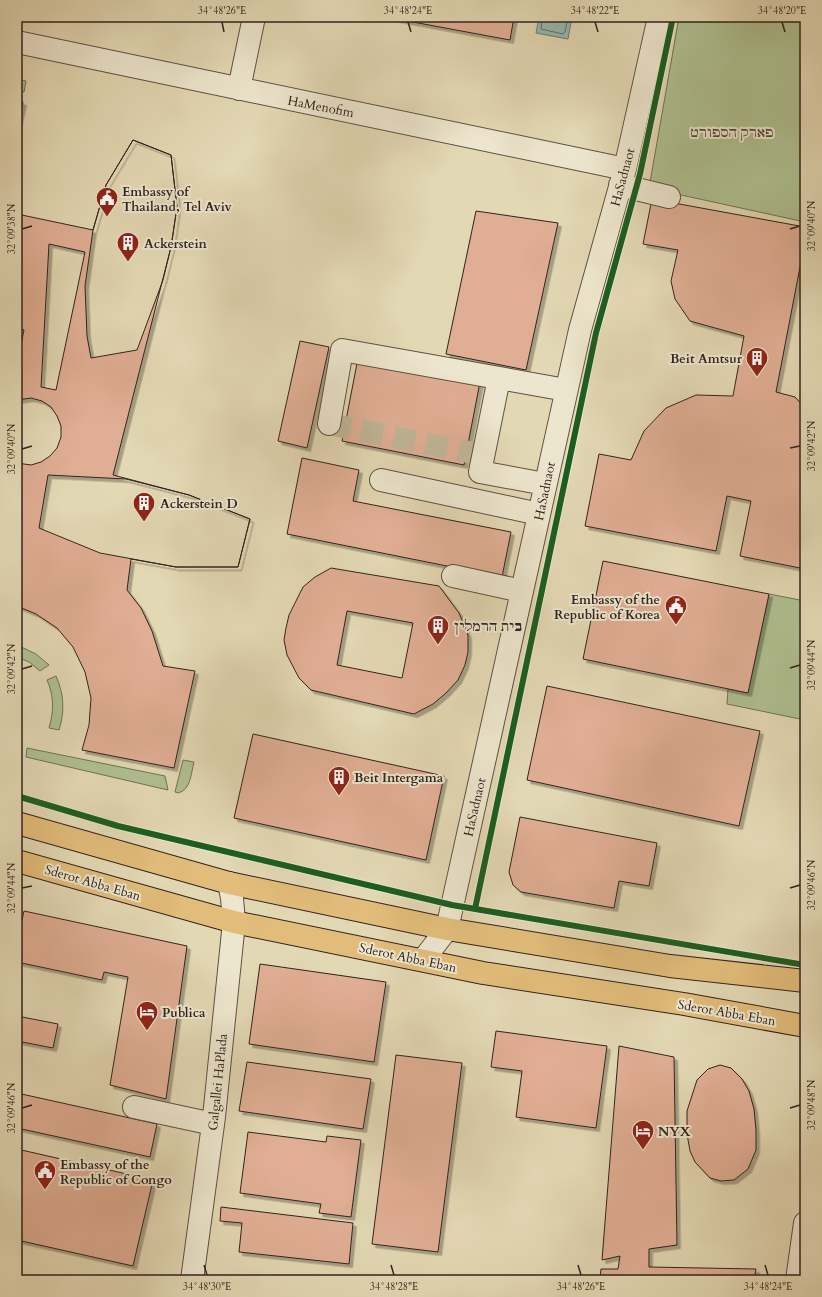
<svg xmlns="http://www.w3.org/2000/svg" width="822" height="1297" font-family="Cardo,'Frank Ruhl Libre',serif">
	<style>
		.green { fill: #afc091; stroke: #707258 }
		.water { fill: #96b9b2; stroke: #6e7d77 }
		.lines { fill: none; stroke-linecap: round; stroke-linejoin: round }
		.shore { stroke: #646e68; stroke-width: 1 }
		.building { fill: #e0ae94; stroke: #31231e; fill-rule: evenodd; filter: url(#shadow) }
		.minor-tunnel { stroke: #bfb496; stroke-width: 22; stroke-dasharray: 22 11; stroke-linecap: butt }
		.minor-casing { stroke: #5e5044; stroke-width: 24 }
		.major-casing { stroke: #31231e; stroke-width: 24 }
		.minor { stroke: #ede6ce; stroke-width: 22 }
		.major { stroke: #e2bc7a; stroke-width: 22 }
		.cycleway-casing { stroke: #ede6ce; stroke-width: 8 }
		.cycleway { stroke: #1b5e20; stroke-width: 6 }
		.ticks { fill: none; stroke: #31231e; stroke-width: 1.5 }
		.labels { text-anchor: middle; stroke-width: 4; stroke-linejoin: round; paint-order: stroke }
		.street-label { font-size: 13px; fill: #31231e; stroke: #ede6ce }
		.park-label { font-size: 13px; font-style: italic; fill: #504a3b; stroke: #ede6ce }
		.poi-label { font-size: 13px; font-weight: bold; fill: #31231e; stroke: #ede6ce; text-anchor: start }
		.neatline { fill: none; stroke: #31231e; stroke-width: 1.5 }
		.ticks-label { font-size: 10px; text-anchor: middle; fill: #31231e }
	</style>
	<defs>
		<filter id="shadow"><feDropShadow dx="3.5" dy="3.5" stdDeviation="0" flood-color="#0004"/></filter>
	</defs>
	<rect width="100%" height="100%" fill="#e3d8b4"/>
	<filter id="stains"><feTurbulence type="fractalNoise" baseFrequency=".005" numOctaves="4"/><feColorMatrix values="0 0 0 0 .2 0 0 0 0 .09 0 0 0 0 .02 0 0 0 .5 -.17"/></filter>
	<radialGradient id="worn" r=".72"><stop offset=".6" stop-color="#630" stop-opacity="0"/><stop offset="1" stop-color="#630" stop-opacity=".3"/></radialGradient>
	<!-- green -->
	<path class="green" d="M679,17h126v205l-156,-34z
		M17,79l9,2 -2,11 -7,-1z
		M769,594l36,7v119l-78,-16 1,-15 20,4z
		M17,645l19,9 13,11 -9,6 -11,-9 -12,-5z
		M56,676c8,18 9,35 3,54l-10,-2c5,-17 5,-32 -2,-48z
		M27,748l138,28 3,14 -142,-33z
		M183,760l11,2c-3,11 -3,28 -16,31l-3,-1z"/>
	<!-- water -->
	<path class="water" d="M539,17h33l-4,22 -32,-6z"/>
	<g class="lines">
		<!-- shore -->
		<path class="shore" d="M542,17l-1,12 22,5 2,-2 3,-15"/>
	</g>
	<!-- building -->
	<path class="building" d="M386,17h128l-4,23z
		M17,100l6,2 -6,27z
		M133,140l38,15 6,52 -6,40 -58,228 76,20 61,24 -12,48h-62l-45,-8 -4,31 14,18 11,23 11,35 32,5 -21,97 -92,-18 7,-25 2,-27 -6,-26 -12,-25 -16,-19 -21,-14 -19,-8 2,-131 -2,-1v-11l14,2 10,-3 9,-6 7,-8 4,-11v-11l-4,-10 -6,-9 -9,-6 -11,-3 -14,2v-186l76,16 13,-45zM49,244l36,8 -29,138 -15,-3z
		M133,140l38,15 6,52 -6,40 -8,33 -26,70 -46,8 -4,-22 -2,-50 8,-56 13,-45z
		M652,199l153,28v14l-29,151 19,5 10,11v161l-65,-13 11,-55 -24,-5 -11,55 -131,-25 14,-72 32,6 13,-29 22,-23 30,-13 37,1 11,-60 -54,-15 -15,-22 -4,-18 7,-31 -35,-6z
		M476,211l82,12 -32,147 -80,-16z
		M17,326l7,4 -7,34z
		M300,341l29,6 -22,101 -29,-7z
		M358,358l122,24 -16,83 -122,-24z
		M302,458l57,12 -6,31 158,31 -9,45 -215,-43z
		M48,475l78,4 63,16 61,24 -12,48h-62l-76,-14 -61,-25z
		M603,561l166,33 -21,99 -165,-34z
		M331,568l108,18 20,27 9,22v17l-3,13 -7,15 -12,13 -13,11 -19,10 -103,-24 -12,-12 -12,-23 -3,-15 2,-12 3,-13 14,-28 12,-10zM347,611l66,12 -11,55 -65,-13z
		M547,686l213,45 -21,95 -212,-46z
		M253,734l191,42 -18,84 -192,-42z
		M520,817l137,26 -8,43 -30,-5 -5,27 -93,-16 -8,-7 -4,-13z
		M24,911l163,35 -21,153 -56,-14 18,-108 -24,-5 -2,8 -85,-18v-19z
		M260,964l126,18 -12,80 -125,-18z
		M17,1016l41,8 -5,24 -36,-7z
		M496,1031l111,15 -11,82 -80,-11 6,-46 -31,-4z
		M619,1046l55,11 3,188 -28,4v18l107,2 -2,11h-154l1,-11h17l2,-13 -18,4z
		M396,1055l66,8 -24,189 -66,-8z
		M247,1062l124,17 -8,50 -124,-18z
		M720,1065l11,3 11,11 7,12 5,18 2,21v20l-8,19 -14,11 -13,1 -11,-3 -15,-16 -5,-11 -3,-17v-23l10,-31 11,-11z
		M17,1093l140,31 -7,33 -133,-29z
		M248,1132l78,10 1,-6 34,4 -10,77 -32,-4 2,-9 -81,-11z
		M17,1149l136,31 -20,86 -116,-26z
		M221,1207l132,16 -4,41 -110,-12 3,-29 -22,-2z"/>
	<g class="lines">
		<!-- minor-tunnel -->
		<path class="minor-tunnel" d="M329,424l154,31"/>
		<!-- minor casing -->
		<g class="minor-casing">
			<path id="minor" d="M17,42l608,127
				M239,89l15,-72
				M620,185l49,12
				M499,378l-19,94 65,12
				M329,424l13,-74 224,40
				M381,480l158,34
				M453,576l69,15
				M423,960l24,-31 133,-599 45,-161 34,-152
				M134,1107l79,17
				M192,1280l22,-163 20,-195 -2,-24 -3,-15
				M797,1280l8,-57"/>
		</g>
		<!-- major casing -->
		<g class="major-casing">
			<path id="major" d="M17,823l212,60 218,46 223,37 135,15
				M17,861l217,61 249,51 201,31 121,22"/>
		</g>
		<!-- minor -->
		<use href="#minor" class="minor"/>
		<!-- major -->
		<use href="#major" class="major"/>
		<!-- cycleway casing -->
		<g class="cycleway-casing">
			<path id="cycleway" d="M17,796l101,30 334,79 353,60
				M475,909l121,-576 44,-159 33,-157"/>
		</g>
		<!-- cycleway -->
		<use href="#cycleway" class="cycleway"/>
	</g>
	<!-- ticks -->
	<path class="ticks" d="M222,22l2,10M408,22l3,10M595,22l3,10M782,22l3,10M22,229l10,-3M790,229l10,-3M790,448l10,-2M22,449l10,-3M790,668l10,-3M22,669l10,-3M22,888l10,-2M790,888l10,-3M22,1108l10,-3M790,1108l10,-3M204,1265l3,10M391,1265l3,10M578,1265l3,10M765,1265l3,10"/>
	<!-- icons -->
	<defs>
		<g id="civic-pin" transform="scale(1.15)"><path d="M0 17L-7.5 6A9.5 9.5 0 1 1 7.5 6Z" fill="#8f2418" stroke="#ede6ce"/><path d="M-.6-6.5H3V-4.5H.6V-3L4-1V1h2V6H-6V1h2V-1L-.6-3ZM-1.2 2.5V6h2.4V2.5Z" fill="#fff"/></g>
		<g id="building-pin" transform="scale(1.15)"><path d="M0 17L-7.5 6A9.5 9.5 0 1 1 7.5 6Z" fill="#8f2418" stroke="#ede6ce"/><path d="M-4-6H4V6H1V3H-1V6H-4ZM-2.5-4.3h1.7v1.8h-1.7ZM.8-4.3h1.7v1.8H.8ZM-2.5-1h1.7V.8h-1.7ZM.8-1h1.7V.8H.8Z" fill="#fff"/></g>
		<g id="hotel-pin" transform="scale(1.15)"><path d="M0 17L-7.5 6A9.5 9.5 0 1 1 7.5 6Z" fill="#8f2418" stroke="#ede6ce"/><path d="M-6-4.5h1.5V1H6V5H4.5V3h-9V5H-6ZM-4 0a1.8 1.8 0 1 1 3.6 0ZM.5 0V-2.5h3Q6-2.5 6 0Z" fill="#fff"/></g>
	</defs>
	<g fill-rule="evenodd">
		<use href="#civic-pin" x="107" y="198"/>
		<use href="#building-pin" x="128" y="243"/>
		<use href="#building-pin" x="757" y="358"/>
		<use href="#building-pin" x="144" y="503"/>
		<use href="#civic-pin" x="676" y="606"/>
		<use href="#building-pin" x="438" y="626"/>
		<use href="#building-pin" x="339" y="777"/>
		<use href="#hotel-pin" x="147" y="1012"/>
		<use href="#hotel-pin" x="643" y="1131"/>
		<use href="#civic-pin" x="45" y="1171"/>
	</g>
	<g class="labels">
		<!-- street labels -->
		<g class="street-label">
			<text transform="translate(321 106) rotate(11)" y="5">HaMenofim</text>
			<text transform="translate(622 177) rotate(-75)" y="5">HaSadnaot</text>
			<text transform="translate(544 491) rotate(-78)" y="5">HaSadnaot</text>
			<text transform="translate(474 807) rotate(-77)" y="5">HaSadnaot</text>
			<text transform="translate(93 882) rotate(16)" y="5">Sderot Abba Eban</text>
			<text transform="translate(408 957) rotate(12)" y="5">Sderot Abba Eban</text>
			<text transform="translate(727 1012) rotate(10)" y="5">Sderot Abba Eban</text>
			<text transform="translate(217 1082) rotate(-84)" y="5">Galgallei HaPlada</text>
		</g>
		<!-- park labels -->
		<g class="park-label">
			<text x="732" y="137">פארק הספורט</text>
		</g>
		<!-- poi labels -->
		<g class="poi-label">
			<text x="122" y="196">Embassy of<tspan x="122" dy="15">Thailand, Tel Aviv</tspan></text>
			<text x="144" y="248">Ackerstein</text>
			<text x="742" y="363" text-anchor="end">Beit Amtsur</text>
			<text x="160" y="508">Ackerstein D</text>
			<text x="660" y="604" text-anchor="end">Embassy of the<tspan x="660" dy="15">Republic of Korea</tspan></text>
			<text x="454" y="631">בית הרמלין</text>
			<text x="354" y="782">Beit Intergama</text>
			<text x="162" y="1017">Publica</text>
			<text x="658" y="1136">NYX</text>
			<text x="60" y="1169">Embassy of the<tspan x="60" dy="15">Republic of Congo</tspan></text>
		</g>
	</g>
	<!-- margin -->
	<rect width="822" height="1297" fill="none" stroke="#e3d8b4" stroke-width="44"/>
	<rect x="22" y="22" width="778" height="1253" class="neatline"/>
	<g class="ticks-label">
		<text x="222" y="14">34°48'26"E</text>
		<text x="408" y="14">34°48'24"E</text>
		<text x="595" y="14">34°48'22"E</text>
		<text x="782" y="14">34°48'20"E</text>
		<text transform="translate(811 226) rotate(-90)" y="4">32°09'40"N</text>
		<text transform="translate(11 229) rotate(-90)" y="4">32°09'38"N</text>
		<text transform="translate(811 446) rotate(-90)" y="4">32°09'42"N</text>
		<text transform="translate(11 449) rotate(-90)" y="4">32°09'40"N</text>
		<text transform="translate(811 665) rotate(-90)" y="4">32°09'44"N</text>
		<text transform="translate(11 669) rotate(-90)" y="4">32°09'42"N</text>
		<text transform="translate(811 885) rotate(-90)" y="4">32°09'46"N</text>
		<text transform="translate(11 888) rotate(-90)" y="4">32°09'44"N</text>
		<text transform="translate(811 1105) rotate(-90)" y="4">32°09'48"N</text>
		<text transform="translate(11 1108) rotate(-90)" y="4">32°09'46"N</text>
		<text x="207" y="1290">34°48'30"E</text>
		<text x="394" y="1290">34°48'28"E</text>
		<text x="581" y="1290">34°48'26"E</text>
		<text x="768" y="1290">34°48'24"E</text>
	</g>
	<rect width="100%" height="100%" filter="url(#stains)"/>
	<rect width="100%" height="100%" fill="url(#worn)"/>
</svg>
